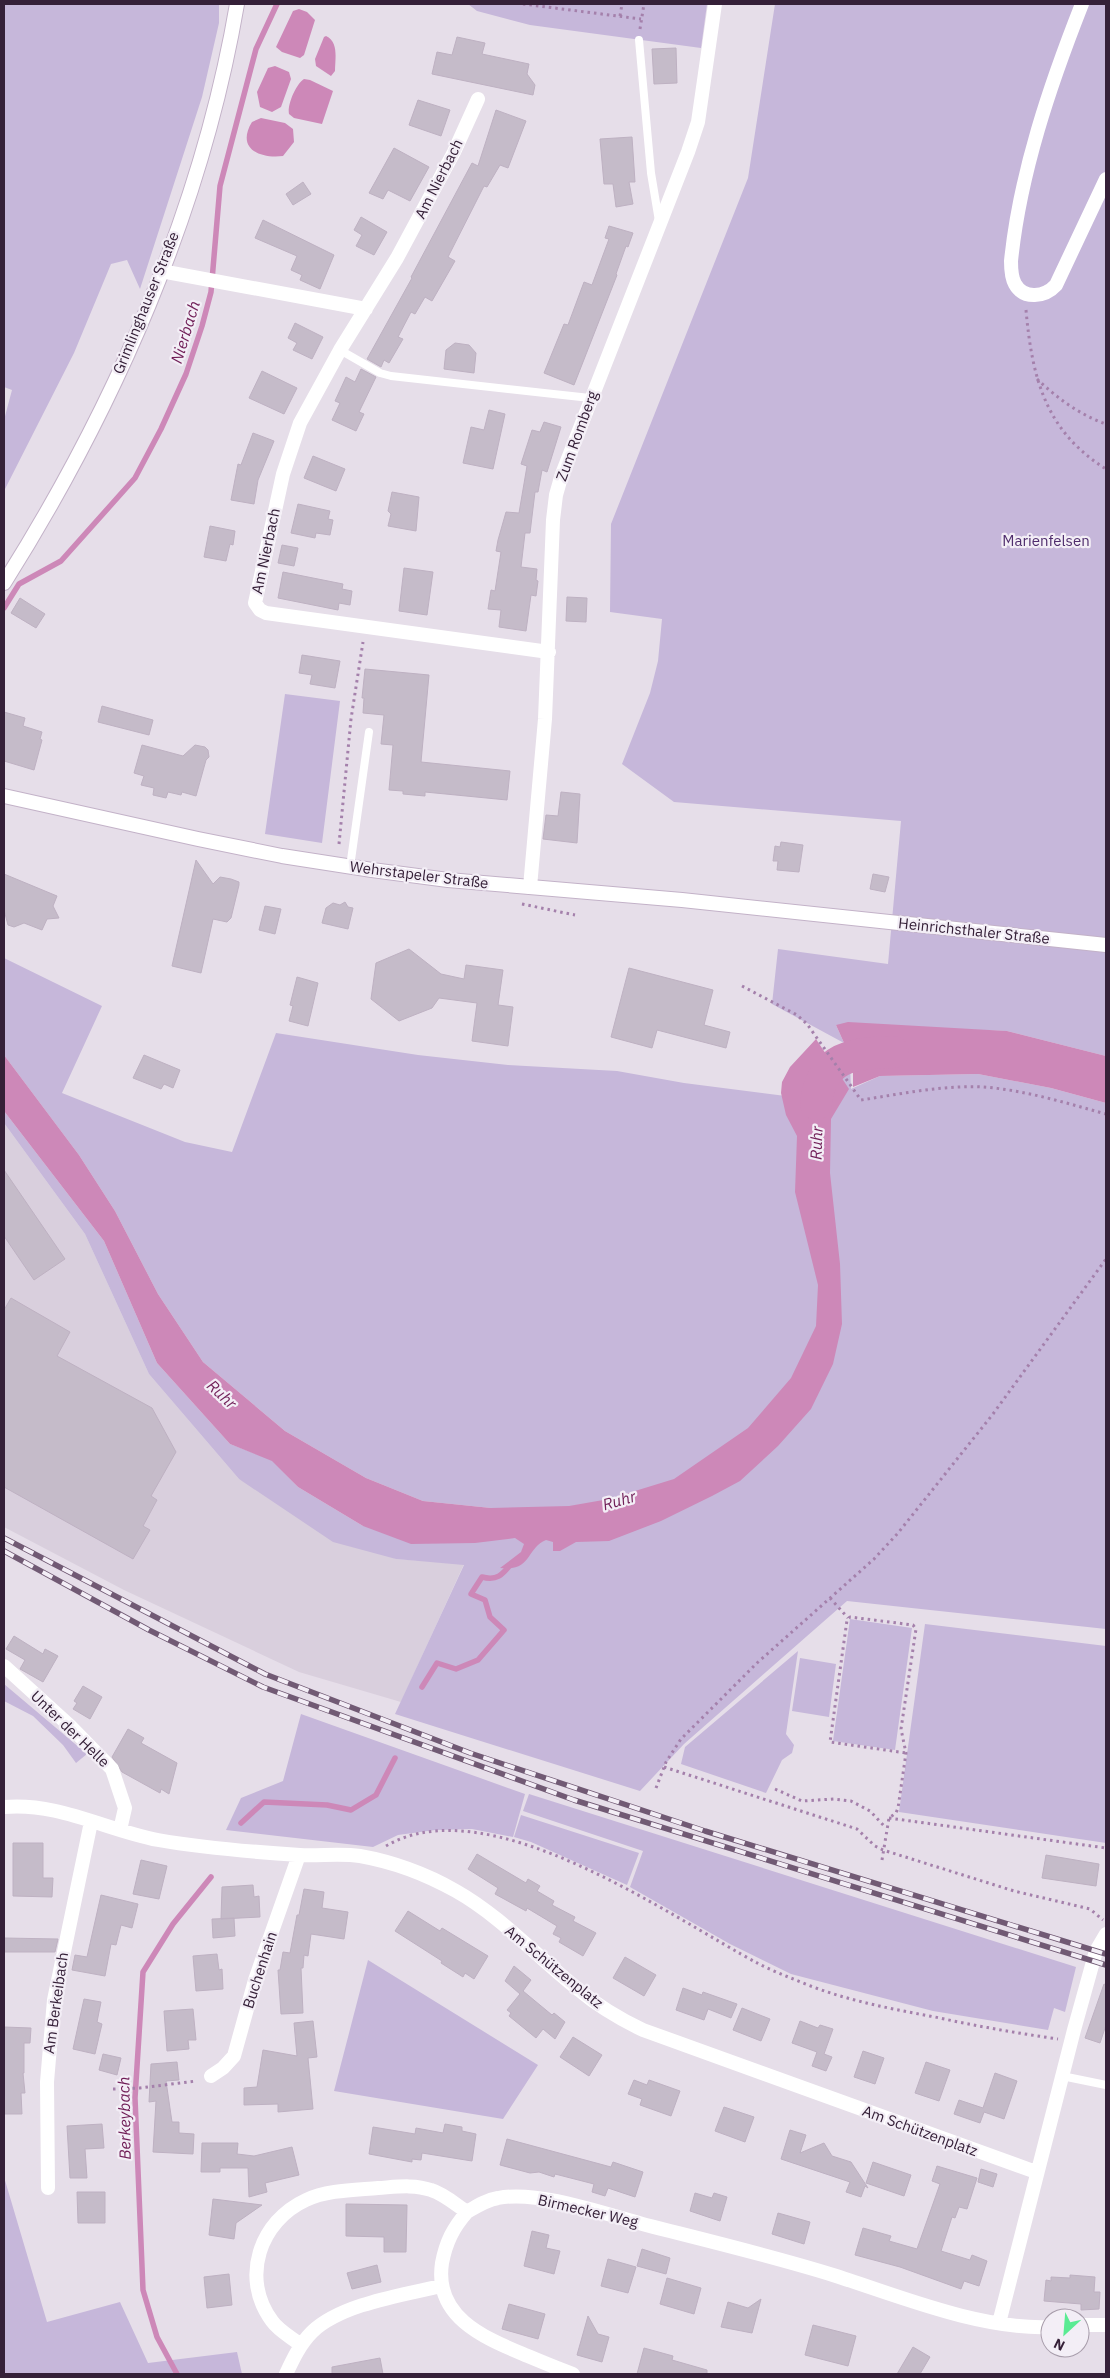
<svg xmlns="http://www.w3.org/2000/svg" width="1110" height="2378" font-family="'IBM Plex Sans',sans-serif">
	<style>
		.built { fill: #d9cfdd }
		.green { fill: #c6b7da }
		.water { fill: #cd88b8 }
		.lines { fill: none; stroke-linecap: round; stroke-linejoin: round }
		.stream { stroke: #cd88b8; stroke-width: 5.5 }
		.river { stroke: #cd88b8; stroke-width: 32 }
		.building { fill: #c5bbc9; stroke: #beb1c2 }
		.secondary-casing { stroke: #c3b2c8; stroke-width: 16 }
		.path { stroke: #a480ab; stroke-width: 3; stroke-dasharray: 2.5 4; stroke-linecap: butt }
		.service { stroke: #fff; stroke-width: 8 }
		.minor { stroke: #fff; stroke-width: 14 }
		.secondary { stroke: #fff; stroke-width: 14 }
		.rail-casing { stroke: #715a74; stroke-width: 5.5 }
		.rail { stroke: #f3eef6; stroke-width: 4; stroke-dasharray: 11; stroke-linecap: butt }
		.labels { text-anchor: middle; stroke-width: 4.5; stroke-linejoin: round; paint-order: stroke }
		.street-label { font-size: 15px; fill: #352038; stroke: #f3eef6 }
		.park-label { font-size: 15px; fill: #4f2d6d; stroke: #f3eef6 }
		.water-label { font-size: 16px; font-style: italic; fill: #701e57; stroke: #f3eef6 }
	</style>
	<rect width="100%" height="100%" fill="#e6dee9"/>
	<!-- built -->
	<path class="built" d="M4,1123l81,111 64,140 90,105 157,80 68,5 -63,138 -102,-30 -175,-82 -120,-63z"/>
	<!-- green -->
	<path class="green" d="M4,4h215v19l-17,74 -62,192 -13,-29 -16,4 -37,89 -70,138v-71l8,-30 -8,-3z
		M468,4h239l-6,44 -171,-23 -53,-14z
		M775,4h331v1052l-99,-25 -171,-6 8,18 -72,-39 6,-55 110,15 13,-143 -227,-19 -52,-38 28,-71 8,-32 4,-42 -52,-7 1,-88 137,-346z
		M285,694l55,7 -18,142 -57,-9z
		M4,958l98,48 -40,87 123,49 47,10 44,-119 142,22 90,10 109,6 67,12 133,17 33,-36 1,25 29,-13 98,-2 73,14 55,15v526l-259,-28 -163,143 -44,47 -245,-77 69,-149 -68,-6 -63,-17 -94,-63 -90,-105 -64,-140 -81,-111v-12l100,130 53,122 73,81 42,16 26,27 65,39 128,-18 -68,-7 -57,-23 -81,-47 -82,-69 -45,-68 -43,-83 -36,-56 -75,-100z
		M850,1619l62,9 -17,122 -62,-9z
		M925,1624l181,22v197l-207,-31z
		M798,1651l-12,83 8,11 -2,8 -10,7 -16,33 -85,-29 4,-17z
		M800,1658l36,6 -7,53 -37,-6z
		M4,1684l83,70 -11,9 -13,-18 -30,-29 -29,-15z
		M301,1714l224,80 -12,43 -41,-8 -37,1 -37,5 -25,12 -147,-17 15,-32 42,-17z
		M529,1794l547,173 -11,45 -11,-4 -6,22 -115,-19 -142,-37 -61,-30 -100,-57 13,-36 -120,-40z
		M521,1815l118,38 -12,32 -96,-43 -17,-5z
		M368,1960l170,105 -35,54 -169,-28z
		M4,2177l43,145 73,-20 28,61 89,-11 5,22h-238z"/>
	<!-- water -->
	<path class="water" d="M299,9l8,3 8,8 -11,35 -4,3 -18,-6 -6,-5 17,-36z
		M326,36c13,6 9,23 9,35l-4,5 -15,-10 -1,-7 9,-22z
		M275,66l14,6 2,7 -10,28 -9,5 -12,-5 -3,-15 11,-24z
		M304,79l6,1 23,11 -11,33 -28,-6 -5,-4c-2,-9 7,-30 15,-35z
		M261,118l24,5 8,6 1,13 -11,14c-24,3 -47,-8 -31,-34z
		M848,1022l159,9 99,25v47l-55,-15 -73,-14 -98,2 -27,11v-24l-17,-38z
		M816,1039l33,50 -18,30 -1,54 10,91 2,60 -9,40 -22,45 -33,37 -38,35 -28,15 -51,25 -52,20 -33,1 -16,9h-7v-9l-7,-2c-20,8 -14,32 -46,28l21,-16 3,-8 -9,-6 -40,5 -64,1 -48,-18 -65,-39 -26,-26 -42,-17 -73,-81 -53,-122 -100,-130v-56l75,100 36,56 43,83 45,68 82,69 81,47 57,23 68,7 78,-2 40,-7 65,-20 74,-51 43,-50 25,-52 2,-41 -23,-93 2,-56 -11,-21 -5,-22 1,-11 8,-15z"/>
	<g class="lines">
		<!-- stream -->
		<path class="stream" d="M4,608l15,-24 42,-23 74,-83 26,-49 25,-55 16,-48 9,-34 9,-106 36,-137 21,-45
			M422,1687l15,-24 19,6 22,-9 26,-30 -14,-13 -5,-17 -14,-6 11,-17c15,4 20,-2 29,-13
			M241,1823l23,-21 63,3 24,5 25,-15 19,-37
			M177,2374l-20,-37 -14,-47 -8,-192 8,-126 30,-48 38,-47"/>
		<!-- river -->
		<path class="river" d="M816,1104c5,-48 37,-51 77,-52"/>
	</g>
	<!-- building -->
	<path class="building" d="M457,37l28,6 -3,11 47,10 -2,10 8,11 -2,10 -101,-21 5,-22 15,3z
		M676,48l1,35 -23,1 -2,-35z
		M418,100l32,10 -9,26 -32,-11z
		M496,110l30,11 -18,47 -8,-3 -13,22 -3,-1 -36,71 7,4 -23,40 -7,-4 -10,17 -4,-2 -13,25 5,2 -14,24 -5,-3 -3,7 -14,-8 45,-81 -1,-1 61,-114 6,3z
		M632,137l3,45h-6l4,22 -17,3 -3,-23h-9l-4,-45z
		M394,148l35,19 -19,34 -22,-11 -5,9 -14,-6z
		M303,182l8,12 -18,11 -7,-11z
		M361,217l26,15 -13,23 -18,-9 6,-11 -8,-5z
		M263,220l71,35 -14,34 -20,-9 2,-5 -11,-5 6,-14 -42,-18z
		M609,226l24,7 -5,14 -2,-1 -10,28 1,1 -43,110 -30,-12 20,-49 4,1 16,-43 8,3 17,-46 -4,-1z
		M295,323l28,14 -11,22 -19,-9 4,-7 -9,-5z
		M455,343l14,2 7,8 -2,20 -30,-4 2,-19z
		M361,369l15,8 -17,35 5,2 -8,17 -24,-11 8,-17 -5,-2 11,-24 9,5z
		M262,371l35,17 -13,26 -35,-16z
		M489,410l16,4 -12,55 -30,-6 8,-36 13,3z
		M544,422l17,5 -14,45 -5,-2 -4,22h-3l-5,41h-5l-4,34 16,2 -1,11 2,1 -2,15 -5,-1 -5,36 -27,-4 2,-17 -13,-1 3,-19 4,1 6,-39 -5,-1 2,-11 8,-28 13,1 8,-47 -6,-2 11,-34 8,2z
		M253,433l21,8 -16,39 -4,24 -23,-4 7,-36 3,1z
		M313,456l32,13 -9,22 -32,-13z
		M392,492l27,5 -3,34 -28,-5 3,-12 -3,-3z
		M298,504l32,7 -2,8 5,1 -3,15 -14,-2 -1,5 -24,-5z
		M210,526l25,5 -2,14 -3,-1 -4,17 -22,-4z
		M282,545l16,3 -4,18 -16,-3z
		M404,568l29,4 -6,43 -28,-4z
		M283,572l60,12 -1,5 10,2 -2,14 -11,-2 -1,7 -60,-12z
		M567,597l20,1 -1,24 -20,-1z
		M20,598l25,16 -9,14 -25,-15z
		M302,655l38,6 -5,27 -25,-4 2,-9 -13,-2z
		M365,669l64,6 -8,87 89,9 -3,29 -82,-8v4l-22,-2v-3l-14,-1 4,-45 -12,-1 3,-29 -21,-2 1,-15h-2z
		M102,706l51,14 -4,15 -51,-13z
		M4,712l21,6 -2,8 19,6 -2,7 2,1 -8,30 -30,-9z
		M142,745l41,11 12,-11 10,2 3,3 1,7 -3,3 -10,36 -14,-4 -1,3 -13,-3 -2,6 -13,-3 1,-7 -13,-3 3,-9 -10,-3z
		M561,792l19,2 -3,49 -34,-4 3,-24 12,1z
		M781,842l22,3 -4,27 -22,-2 1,-9h-5l2,-15 5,1z
		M196,860l17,24 7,-7 11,2 8,3v3l-8,33 -4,4 -14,-3 -12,54 -29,-7z
		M4,874l53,22 -4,10 6,12 -12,1 -5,11 -18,-7 -10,4 -6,-2 -4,-15z
		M873,874l16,3 -4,15 -15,-3z
		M345,902l3,5 5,1 -5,21 -26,-6 4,-15 7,-5 7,2z
		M265,906l16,3 -6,25 -16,-4z
		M409,949l32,25 23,5 2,-14 37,5 -5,35 15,2 -5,39 -36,-5 5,-38 -38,-5 -7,10 -33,13 -28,-22 5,-36z
		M629,968l84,22 -9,35 26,7 -4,16 -69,-18 -5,18 -41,-11z
		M297,977l21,6 -10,43 -19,-5 4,-15 -3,-1z
		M144,1055l36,15 -7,18 -9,-4 -3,5 -28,-11z
		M4,1170l61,89 -31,21 -30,-44z
		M11,1298l59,34 -13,24 95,52 24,44 -25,44 6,4 -14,26 7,4 -17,29 -129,-72v-177z
		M14,1636l29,18 2,-5 13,7 -15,26 -23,-13 5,-9 -19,-11z
		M83,1686l19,11 -12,22 -17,-10 4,-6 -3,-2z
		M128,1729l16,9 -3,5 36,20 -8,31 -8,-5 -1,4 -38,-21 -10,-15z
		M13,1843h30v35h10l-1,19 -39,-1z
		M477,1854l49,29 2,-4 12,7 -3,5 17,10 -2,4 23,12 -2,4 23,12 -13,23 -24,-14 2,-4 -8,-4 4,-8 -30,-18 -1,3 -31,-17 3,-6 -30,-19z
		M1046,1855l53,9 -3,22 -54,-8z
		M141,1860l26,6 -8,33 -26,-5z
		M253,1885l1,12 5,-1 1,21 -39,2 1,-32z
		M304,1889l20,3 -2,16 26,4 -4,27 -33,-5 -3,22 -4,-1 -1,13h-2l2,45 -22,1 -3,-44h2l3,-18 7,1 7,-38h2z
		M101,1895l37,9 -6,24 -11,-3 -5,20 -5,-1 -6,32 -33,-6 3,-15 12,2z
		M408,1911l32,20 2,-3 46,28 -14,23 -9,-6 -2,4 -22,-14 1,-2 -47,-30z
		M234,1918l1,18 -22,2 -1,-19z
		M4,1938l54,1 -3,13h-51z
		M217,1954l2,16 3,-1 1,20 -27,2 -3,-35z
		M625,1957l31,18 -12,21 -31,-18z
		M514,1966l17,14 -8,11 29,24 2,-2 11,9 -10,17 -12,-10 -7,9 -27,-22 2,-3 -4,-3 13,-16 -15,-13z
		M1104,1984l2,1v40l-6,18 -15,-5z
		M683,1988l19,7 1,-3 34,12 -6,14 -23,-9 -4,11 -28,-10z
		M84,1999l17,3 -4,20 5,2 -7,30 -22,-5z
		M742,2008l28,11 -9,22 -28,-11z
		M193,2009l3,31h-8l1,9 -22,2 -3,-40z
		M313,2021l4,36 -9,1 5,51 -35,3v-8l-34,1v-17l13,-1 6,-37 34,6 -3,-33z
		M800,2021l18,7 2,-3 13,4 -9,25 8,3 -6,14 -14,-5 5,-14 -25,-9z
		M4,2027l27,1 -1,15h-6v30h-1l2,20h-4l1,21h-18z
		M573,2037l29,18 -13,21 -29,-19z
		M863,2051l21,7 -9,26 -21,-7z
		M103,2054l18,4 -4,17 -18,-5z
		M177,2062l2,18 -13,1 6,41h7v11l15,1 -1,20 -40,-2 3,-51 -7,1 2,-38z
		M926,2062l24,8 -11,31 -24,-8z
		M995,2073l22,8 -13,38 -20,-7 -4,11 -26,-9 5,-14 24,8z
		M634,2080l13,5 2,-5 31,11 -9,25 -31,-11 2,-6 -14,-5z
		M724,2107l30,10 -9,25 -30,-11z
		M102,2124l2,24 -19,1 2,29h-17l-3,-52z
		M445,2124l17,3v4l14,3 -4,27 -50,-8 -1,7 -9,-1v3l-43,-8 4,-27 42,7 1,-6 27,5z
		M790,2130l16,5 -6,18 24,-10 8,13 19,6 17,26 -3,-2 -4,11 -15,-5 4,-10 -69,-23z
		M507,2139l104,28 2,-5 30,10 -8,25 -27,-9 -3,8 -13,-4 2,-8 -39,-10 -1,3 -15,-5 -9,1 -30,-8z
		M202,2143h36l-1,11 17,2 38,-9 7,28 -34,8 2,9 -18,5 -1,-29h-28v4h-19z
		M873,2162l38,13 -7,21 -38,-13z
		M937,2166l40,12 -10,31 -8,-2 -4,11 -3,-1 -11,34 29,9 2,-5 15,6 -8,25 -15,-5 -3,8 -61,-22 -45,-12 8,-27 28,8 -2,5 28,8 23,-65 -8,-3z
		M981,2169l16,5 -4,13 -15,-5z
		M77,2192h28v31h-27z
		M695,2193l17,5 2,-5 13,4 -7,24 -30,-10z
		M213,2199l49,6 -26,18 -2,16 -25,-4z
		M346,2204l61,1 -1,47h-22v-15l-38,-1z
		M778,2213l32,9 -6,22 -32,-10z
		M532,2231l17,4 -3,13 14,3 -6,23 -30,-8z
		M642,2249l28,9 -4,16 -29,-8z
		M608,2259l28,8 -8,26 -27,-7z
		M377,2265l4,17 -29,7 -5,-16z
		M229,2274l3,31 -25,3 -3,-31z
		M1070,2275l25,2 -1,15h6l-1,17 -18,1v-6l-37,-3 2,-21 5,1v-4l19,1z
		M667,2278l34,10 -7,26 -34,-10z
		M761,2299l-9,34 -31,-6 7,-25 20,6z
		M509,2304l36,10 -7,25 -36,-10z
		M588,2316l10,18 11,3 -7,25 -25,-7z
		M813,2325l43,11 -8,30 -43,-11z
		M913,2347l17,10 -10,17h-23z
		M644,2348l29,8 -1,4 35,10v4h-70z
		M380,2358l3,16h-51v-7z"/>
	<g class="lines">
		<!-- secondary casing -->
		<g class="secondary-casing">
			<path id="secondary" d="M4,583c111,-176 198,-374 233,-579
				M4,796l194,43 84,17 90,14 76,10 234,20 424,45"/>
		</g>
		<!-- path -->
		<path class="path" d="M523,4l118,15
			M620,16l2,-12
			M640,29l4,-25
			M1026,310c6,67 19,121 80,159
			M1037,379c20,19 43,36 69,45
			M339,844l12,-125 12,-77
			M522,904l53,11
			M742,986l55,29 10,9 54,76c40,-6 81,-15 122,-13 42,3 83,16 123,27
			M830,1598l18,20
			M664,1767l193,62 18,17 8,4 131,41 76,18 13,11
			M656,1788l10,-26 15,-23 76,-76 117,-104 24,-26 95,-119 113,-155
			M775,1789l27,12 32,-2 17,2 19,10 16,17
			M889,1818l217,30
			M386,1846c102,-60 283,70 373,118 16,8 32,14 49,21 41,16 84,24 127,32 41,9 81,16 123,22
			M882,1860l7,-42 7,-5 2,-5 8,-55 -5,-24 15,-100 -3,-4 -63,-8 -3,3 -17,122 76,11
			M113,2089l27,-1 56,-7"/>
		<!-- service -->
		<path class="service" d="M639,40l12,133 8,48
			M340,350l40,23 11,3 199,22
			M350,867l19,-135
			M1062,2076l44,9"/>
		<!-- minor -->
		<path class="minor" d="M1082,4c-32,81 -62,169 -71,257 0,7 0,16 4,23 9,16 30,13 41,1l50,-106
			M478,99l-24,53 -57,106 -57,92 -40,73 -17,51 -28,129 5,7 6,3 283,39
			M161,271l205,38
			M530,887l15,-168 8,-199 3,-25 6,-21 126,-322 10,-30 17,-118
			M4,1666l66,60 42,43 13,39 -5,22
			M4,1807c54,-5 102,23 154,33 46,8 95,12 142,15 20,1 41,-2 60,1 34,6 66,18 96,35 46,26 82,67 123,99 19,16 41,29 64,40l393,142
			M211,2076l12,-8 11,-12 21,-76 44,-125
			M48,2188l-1,-106 7,-82 37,-178
			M467,2212c-14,16 -21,30 -25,51 -8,53 40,74 81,91 17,7 33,14 50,20
			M999,2323l75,-293 22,-79 10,-17
			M1080,2325h26
			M301,2345c-10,-8 -22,-14 -29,-24 -32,-43 -12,-100 34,-121 21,-10 49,-10 72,-12 17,-1 36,-4 53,2 13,4 24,14 36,22 10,-6 19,-12 31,-14 41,-8 107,16 148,27 63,16 126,31 187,50 66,21 148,55 217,52
			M286,2374c7,-15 14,-30 26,-42 29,-28 91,-37 129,-46"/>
		<!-- secondary -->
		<use href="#secondary" class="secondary"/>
		<!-- rail casing -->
		<g class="rail-casing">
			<path id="rail" d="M4,1538l261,136 205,79 235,78 401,123
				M4,1551l145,79 114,57 311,113 532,165"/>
		</g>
		<!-- rail -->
		<use href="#rail" class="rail"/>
	</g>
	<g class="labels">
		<!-- street labels -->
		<g class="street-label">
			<text transform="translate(439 179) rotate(-63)" y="5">Am Nierbach</text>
			<text transform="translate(146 303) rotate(-68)" y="5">Grimlinghauser Straße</text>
			<text transform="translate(577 436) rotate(-70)" y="5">Zum Romberg</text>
			<text transform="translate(266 551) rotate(-78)" y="5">Am Nierbach</text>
			<text transform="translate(419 875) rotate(7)" y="5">Wehrstapeler Straße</text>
			<text transform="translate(974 931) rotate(6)" y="5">Heinrichsthaler Straße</text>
			<text transform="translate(70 1729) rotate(44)" y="5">Unter der Helle</text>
			<text transform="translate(554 1967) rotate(39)" y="5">Am Schützenplatz</text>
			<text transform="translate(260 1970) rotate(-72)" y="5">Buchenhain</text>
			<text transform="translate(56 2003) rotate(-82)" y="5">Am Berkeibach</text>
			<text transform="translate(920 2131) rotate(20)" y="5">Am Schützenplatz</text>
			<text transform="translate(588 2211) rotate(13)" y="5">Birmecker Weg</text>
		</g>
		<!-- park labels -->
		<g class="park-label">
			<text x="1046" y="546">Marienfelsen</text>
		</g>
		<!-- water labels -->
		<g class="water-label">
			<text transform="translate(185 332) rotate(-73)" y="6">Nierbach</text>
			<text transform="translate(816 1143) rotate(-88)" y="6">Ruhr</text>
			<text transform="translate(222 1394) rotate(43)" y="6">Ruhr</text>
			<text transform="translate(619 1500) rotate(-16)" y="6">Ruhr</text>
			<text transform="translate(124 2118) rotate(-91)" y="6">Berkeybach</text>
		</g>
	</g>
	<!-- border -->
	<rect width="1110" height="2378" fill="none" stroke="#352038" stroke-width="10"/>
	<!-- north arrow -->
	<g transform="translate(1065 2333) rotate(206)"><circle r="24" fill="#f3eef6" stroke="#a79caa"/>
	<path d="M0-4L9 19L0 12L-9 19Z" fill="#5aeb93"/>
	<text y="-8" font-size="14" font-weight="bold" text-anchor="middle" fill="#352038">N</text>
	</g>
</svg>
